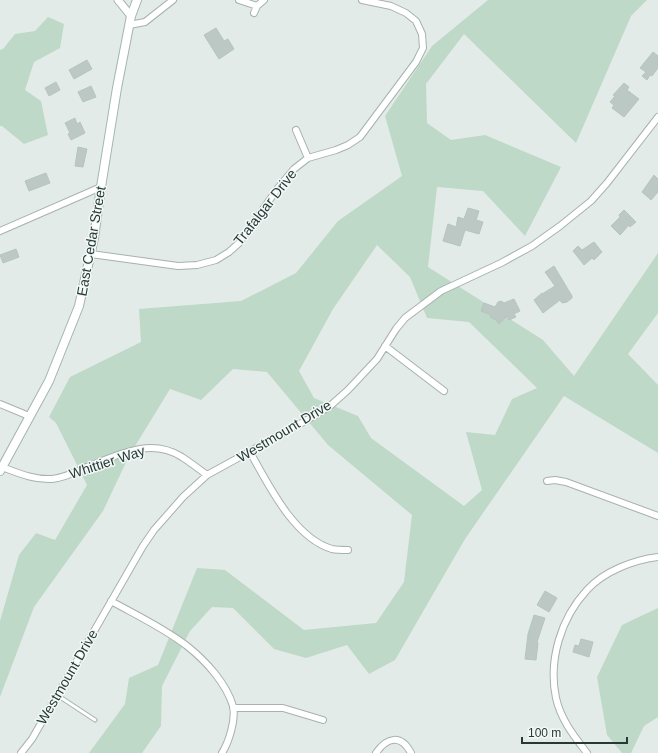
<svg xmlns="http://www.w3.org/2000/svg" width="658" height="753" font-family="Helvetica,sans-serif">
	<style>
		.green { fill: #bed9c8; fill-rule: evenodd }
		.building { fill: #bcc8c4; stroke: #b6c4bf }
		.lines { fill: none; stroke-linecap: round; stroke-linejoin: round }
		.service-casing { stroke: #a6b2af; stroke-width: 5 }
		.minor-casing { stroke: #a6b2af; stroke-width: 8 }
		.tertiary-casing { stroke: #a6b2af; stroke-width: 9 }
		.secondary-casing { stroke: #a3b5b0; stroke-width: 10 }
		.service { stroke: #fff; stroke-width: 3 }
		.minor { stroke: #fff; stroke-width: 6 }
		.tertiary { stroke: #fff; stroke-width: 7 }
		.secondary { stroke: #fff; stroke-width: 8 }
		.labels { text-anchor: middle; stroke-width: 3; stroke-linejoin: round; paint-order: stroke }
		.street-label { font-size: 14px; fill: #253a36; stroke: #f3f8f6 }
	</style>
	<rect width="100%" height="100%" fill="#e3ebe8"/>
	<!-- green -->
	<path class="green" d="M488,0h159l-16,16 -55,127 -112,-109 -38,50 1,39 24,17 34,-5 76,32 -36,69 -42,-45 -46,-4 -9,80 115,73 31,36 84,-123v60l-30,41 30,31v68l-94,-57 -99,143 -70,121 -26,14 -22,-29 -41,13 -32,-9 -41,-41 -21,-1 -22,24 -28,55 -1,40 -19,27h-53l36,-49 4,-26 29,-13 39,-97 28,2 79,60 72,-7 28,-41 8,-67 -84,-70 -61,-73 -34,-3 -32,31 -31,-11 -41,67 -26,55 -69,96 -34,90v-76l19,-66 17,-22 19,7 32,-55 -31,-62 -7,-6 21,-40 71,-35 -2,-33 102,-8 55,-28 42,-52 64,-45 -17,-60 47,-70zM377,245l33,32 17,41 42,4 68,66 -25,11 -17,36 -29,-3 16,58 -18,16 -93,-68 -13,-22 -44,-18 -15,-27 34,-62z
		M48,17l16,7 -4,24 -26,14 -9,28 16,11 7,34 -24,9 -22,-18h-2v-76l3,-1 12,-15 20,-3z
		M658,608v109l-14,9 -13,27h-9l-15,-18 -10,-58 25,-52z"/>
	<!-- building -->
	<path class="building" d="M216,28l8,13 4,-2 6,10 -15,10 -15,-24z
		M653,52l5,4v12l-6,8 -2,-1 -3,5 -5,-4 4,-4 -6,-4z
		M87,60l5,9 -18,10 -5,-9z
		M56,82l4,8 -11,6 -4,-8z
		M624,83l5,4 -2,3 12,9 -15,18 -12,-9 2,-3 -4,-3 5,-6 -2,-1z
		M91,86l5,11 -13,5 -5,-10z
		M75,118l2,6 3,-2 5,11 -14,7 -3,-6 2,-1 -5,-10z
		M78,147l9,2 -4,18 -8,-1z
		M46,173l4,10 -21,8 -4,-10z
		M654,175l4,4v13l-7,8 -9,-8z
		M468,208l11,3 -3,9 7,2 -4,12 -14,-4 -5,16 -17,-5 5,-17 8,3 2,-10 6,2z
		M624,210l12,12 -6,5 -1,-2 -9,10 -9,-9 9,-9 -1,-2z
		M594,242l8,10 -8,8 -2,-2 -8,7 -11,-14 5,-5 4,4z
		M16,249l3,8 -16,6 -3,-8z
		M554,266l18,30v2l-5,4 -5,1 -2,-3 -17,13 -9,-13 8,-7v1l13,-8 -10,-14z
		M514,299l6,12 -6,3 2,3 -7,3 -2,-4 -8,8 -3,-4 -6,-3 1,-2 -10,-4 3,-8 11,4 3,-5 3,-1 3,2z
		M545,591l12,7 -8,14 -12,-7z
		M534,615l11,3 -8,24 1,1 -2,17 -11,-1 3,-25z
		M581,639l12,3 -4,15 -16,-5 2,-7 4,1z"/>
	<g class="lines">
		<!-- service casing -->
		<g class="service-casing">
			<path id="service" d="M57,695l38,25"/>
		</g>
		<!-- minor casing -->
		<g class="minor-casing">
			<path id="minor" d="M239,0l18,6
				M254,13l3,-7 7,-6
				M129,25l16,-3 28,-22
				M296,130l12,28
				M0,231l101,-44
				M91,254l87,12 19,-1 19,-5 13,-8 10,-9 39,-55 16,-19 14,-11 28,-8 12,-5 12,-8 56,-75 7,-14 -1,-14 -6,-13 -10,-8 -15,-7 -29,-6
				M385,346l59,45
				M0,404l29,12
				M250,452c18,32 44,86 82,97 5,1 11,1 16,1
				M2,467c16,6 32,13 50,12 12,-1 24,-7 35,-12 31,-12 63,-30 95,-10 9,6 17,12 25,18
				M547,481l8,-1 11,2 92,34
				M111,601c25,14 53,27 76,45 19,15 39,37 46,60 3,13 -4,36 -11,47
				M233,708h50l40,12
				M21,753l11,-14 111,-193 11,-16 29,-33 24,-22 100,-55 23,-14 18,-16 29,-31 19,-30 9,-11 36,-27 60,-28 31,-17 28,-20 31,-25 16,-18 51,-66
				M376,753c11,-16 25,-19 35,0
				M587,753c-13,-17 -26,-33 -31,-55 -8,-38 5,-80 31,-108 17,-19 47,-30 71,-33"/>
		</g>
		<!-- tertiary casing -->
		<g class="tertiary-casing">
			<path id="tertiary" d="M118,0l13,16"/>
		</g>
		<!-- secondary casing -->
		<g class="secondary-casing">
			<path id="secondary" d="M0,471l49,-90 30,-75 15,-68 7,-51 16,-99 14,-72 6,-16"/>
		</g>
		<!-- service -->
		<use href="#service" class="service"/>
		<!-- minor -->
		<use href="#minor" class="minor"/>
		<!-- tertiary -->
		<use href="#tertiary" class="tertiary"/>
		<!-- secondary -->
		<use href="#secondary" class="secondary"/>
	</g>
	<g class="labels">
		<!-- street labels -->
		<g class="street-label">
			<text transform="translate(265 207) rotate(-52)" y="5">Trafalgar Drive</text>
			<text transform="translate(91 241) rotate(-80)" y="5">East Cedar Street</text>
			<text transform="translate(284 431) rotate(-31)" y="5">Westmount Drive</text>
			<text transform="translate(107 462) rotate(-18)" y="5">Whittier Way</text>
			<text transform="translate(67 677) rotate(-60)" y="5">Westmount Drive</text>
		</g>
	</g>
	<!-- scale -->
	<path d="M522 737v6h105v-6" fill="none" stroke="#253a36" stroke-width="2"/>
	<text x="528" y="737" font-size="12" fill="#253a36" stroke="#f3f8f6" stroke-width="3" paint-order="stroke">100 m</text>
</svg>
